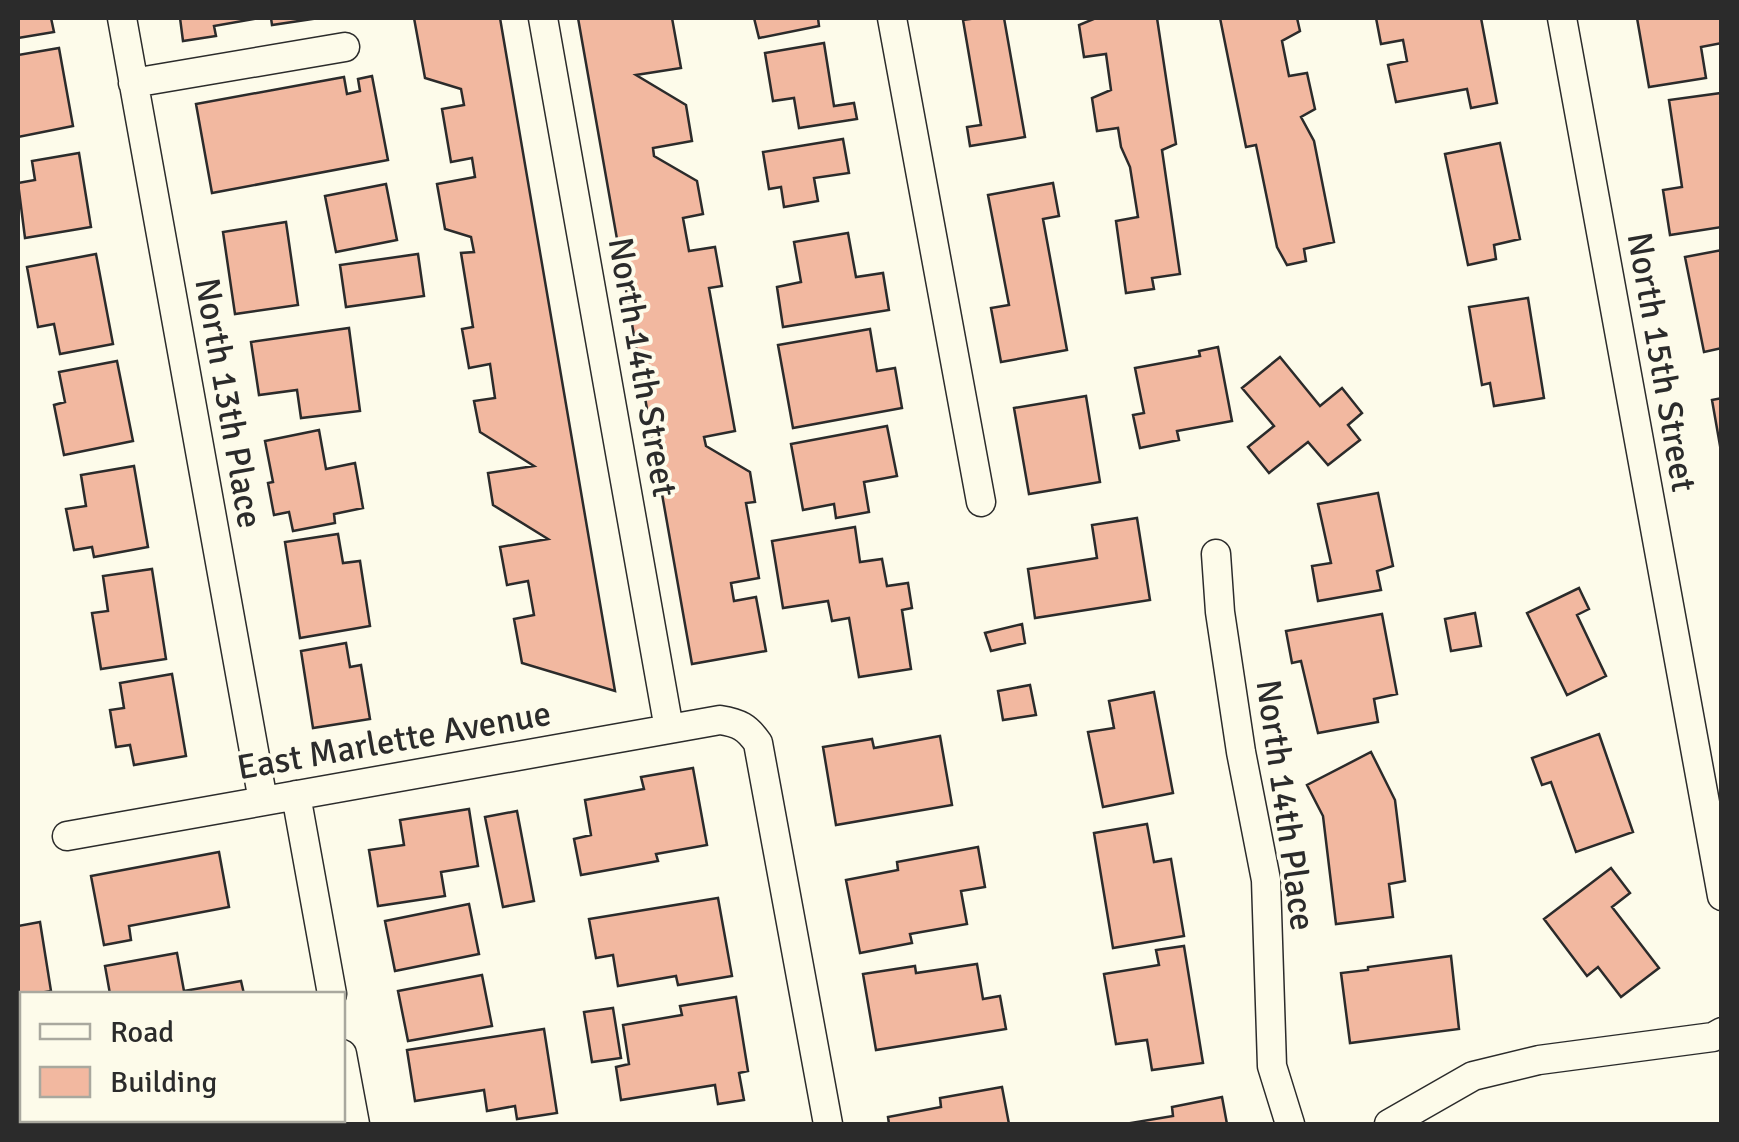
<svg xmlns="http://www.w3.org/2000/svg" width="1739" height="1142" font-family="Signika,sans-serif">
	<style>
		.building { fill: #f2b8a0; stroke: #2b2b2b; stroke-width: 2.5 }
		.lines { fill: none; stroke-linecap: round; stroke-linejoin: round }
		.street-casing { stroke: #2b2b2b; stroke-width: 31 }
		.street { stroke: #fdfbea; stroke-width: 28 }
		.labels { text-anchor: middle; stroke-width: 8; stroke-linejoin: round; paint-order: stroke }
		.street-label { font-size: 35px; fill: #2b2b2b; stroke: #fdfbea }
	</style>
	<rect width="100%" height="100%" fill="#fdfbea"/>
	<!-- building -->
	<path class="building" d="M18,18h33l3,14 -36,6z
		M180,18h74v1l-40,7 2,10 -33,5z
		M271,18h48l-47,7z
		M414,18h86l115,673 -93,-28 -8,-44 20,-4 -6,-34 -21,4 -7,-38 48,-8 -55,-34 -5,-32 46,-7 -54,-34 -6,-31 21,-3 -5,-34 -21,4 -7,-39 11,-2 -12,-74 13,-1 -3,-15 -26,-8 -8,-45 38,-7 -3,-19 -21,4 -9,-53 22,-4 -3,-16 -36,-11z
		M578,18h94l9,50 -45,7 50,30 6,36 -39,7 1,8 43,25 6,33 -20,4 6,33 26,-4 7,39 -13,2 26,143 -31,6 2,9 44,26 5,30 -9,1 13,75 -28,5 3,18 22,-4 10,54 -74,13z
		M754,18h64l1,8 -60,12z
		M977,18h27l21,119 -55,9 -3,-19 14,-2 -18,-105z
		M1096,18h61l19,126 -14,6 18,124 -28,4 2,11 -28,4 -10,-72 22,-4 -8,-50 -9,-20 -3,-19 -21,3 -5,-33 19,-8 -5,-36 -22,3 -5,-32z
		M1220,18h77l3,13 -18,10 7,35 18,-3 8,36 -14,8 13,24 20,101 -30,7 2,12 -19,4 -10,-18 -21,-102 -10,2z
		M1376,18h105l16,85 -26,5 -4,-19 -71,13 -8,-37 19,-4 -4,-21 -22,4z
		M1637,18h85v25l-21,4 5,31 -57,9z
		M824,43l10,63 20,-3 3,16 -58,9 -5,-30 -21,3 -8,-48z
		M59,48l14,78 -55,11v-82z
		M372,76l16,84 -176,33 -16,-89 148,-27 3,17 13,-3 -2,-12z
		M1721,93l1,134 -52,8 -7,-45 19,-3 -13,-87z
		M843,139l6,34 -35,5 4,23 -34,6 -3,-20 -12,2 -6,-37z
		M1500,143l20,96 -26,6 2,14 -28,6 -23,-111z
		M79,153l12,74 -66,11 -7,-55 17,-3 -3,-19z
		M1053,183l6,33 -16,3 24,131 -66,12 -10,-54 18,-3 -21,-110z
		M386,184l11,56 -61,12 -11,-56z
		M286,222l12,83 -63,9 -12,-82z
		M848,233l8,44 27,-4 6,37 -106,17 -6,-40 24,-5 -7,-40z
		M1722,250v98l-18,4 -19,-95z
		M96,254l17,90 -53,10 -6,-30 -16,3 -11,-60z
		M418,254l6,42 -78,11 -6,-42z
		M1528,298l16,100 -50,8 -4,-23 -8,2 -13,-78z
		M349,328l11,83 -59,7 -4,-28 -38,5 -8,-53z
		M870,329l7,42 18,-3 7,40 -109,20 -15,-83z
		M1218,347l14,74 -55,10 2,9 -39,8 -7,-33 11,-2 -9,-45 65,-12 -1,-5z
		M1280,357l40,49 22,-18 20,25 -14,12 12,15 -32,25 -20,-23 -39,31 -21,-26 26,-21 -32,-38z
		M117,361l16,80 -69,14 -10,-50 11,-3 -6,-30z
		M1086,396l14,86 -71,12 -15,-86z
		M1722,398v59l-10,-57z
		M887,426l10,50 -33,6 5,30 -33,6 -2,-14 -31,6 -12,-66z
		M319,430l7,39 29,-6 8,45 -29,6 1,9 -42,8 -4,-19 -15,3 -6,-32 5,-1 -8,-41z
		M134,466l14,81 -54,10 -2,-10 -18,3 -8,-41 20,-3 -5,-31z
		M1378,493l15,73 -16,5 4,19 -63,11 -6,-35 19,-3 -13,-59z
		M1137,518l13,82 -115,18 -7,-49 69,-11 -5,-33z
		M855,527l5,35 22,-3 5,27 21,-3 4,25 -10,2 9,59 -52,8 -10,-59 -17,3 -4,-20 -45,7 -11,-67z
		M338,534l5,29 17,-2 10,65 -70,12 -15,-96z
		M152,569l14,90 -65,10 -9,-56 16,-2 -5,-35z
		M1579,588l10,21 -12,6 29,61 -39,19 -40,-82z
		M1475,613l6,33 -30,5 -6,-32z
		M1382,614l15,80 -23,5 4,23 -60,11 -17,-72 -9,2 -6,-32z
		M1022,624l3,19 -34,8 -6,-18z
		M346,643l4,24 11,-2 9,54 -57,9 -12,-77z
		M172,674l14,82 -52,9 -4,-20 -14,2 -6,-37 14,-2 -4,-25z
		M1030,685l6,30 -33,5 -5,-29z
		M1154,692l19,101 -70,14 -15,-75 26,-4 -5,-27z
		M1599,734l34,98 -57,20 -25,-70 -9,3 -10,-27z
		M940,736l12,69 -116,20 -13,-78 49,-8 2,9z
		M1371,752l24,48 10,81 -16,3 4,33 -57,7 -13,-108 -16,-31z
		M693,768l14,77 -51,9 2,7 -77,14 -7,-36 17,-4 -6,-35 59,-11 -3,-12z
		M469,809l9,57 -37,6 4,24 -67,10 -9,-56 35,-5 -4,-25z
		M517,811l17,90 -31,6 -18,-90z
		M1147,824l7,38 17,-3 13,77 -71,12 -19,-115z
		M978,847l7,40 -24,4 6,33 -57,10 2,9 -52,10 -14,-73 52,-10 -1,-8z
		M219,852l10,55 -100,19 2,14 -27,5 -13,-69z
		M1611,868l19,25 -18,14 47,61 -38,29 -23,-30 -11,9 -43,-57z
		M718,898l14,78 -54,9 -2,-9 -58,10 -5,-31 -17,3 -7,-39z
		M469,904l10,50 -84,17 -10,-50z
		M40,922l11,69 -33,6v-71z
		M1184,946l19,117 -51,7 -5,-30 -31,4 -12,-70 55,-9 -3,-15z
		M177,953l7,38 57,-10 3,13h-134l-5,-28z
		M1451,956l8,73 -109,14 -9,-70 27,-3v-3z
		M977,964l6,35 17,-3 6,33 -130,21 -13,-76 52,-8 1,7z
		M482,975l10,51 -84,15 -10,-50z
		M736,997l12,74 -9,2 5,27 -26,4 -3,-19 -94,15 -5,-33 13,-3 -6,-39 59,-10 -2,-9z
		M613,1008l8,50 -29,4 -8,-50z
		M544,1029l13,84 -40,6 -2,-13 -28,5 -3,-21 -69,11 -8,-51z
		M22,1048v46l-4,1v-46z
		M1002,1087l7,37h-120l-1,-7 53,-10 -1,-9z
		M1222,1097l5,27h-102l48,-8 -1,-9z
		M160,1120h124l1,4h-124z"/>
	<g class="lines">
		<!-- street casing -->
		<g class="street-casing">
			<path id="street" d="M122,18l141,783
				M543,18l126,711
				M892,18l89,484
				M1562,18l160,878
				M133,83l212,-36
				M1216,554l4,58 21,140 25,128 6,186 18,58
				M296,795l36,199
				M67,836l653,-116c19,3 27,7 38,23l70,381
				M342,1054l13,70
				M1389,1124l84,-48 66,-16 174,-23 9,-5"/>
		</g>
		<!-- street -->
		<use href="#street" class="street"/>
	</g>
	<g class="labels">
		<!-- street labels -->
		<g class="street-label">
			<text transform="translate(1662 362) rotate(80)" y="12">North 15th Street</text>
			<text transform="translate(643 367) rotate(80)" y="12">North 14th Street</text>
			<text transform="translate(229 403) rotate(80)" y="12">North 13th Place</text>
			<text transform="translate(394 740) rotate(-10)" y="12">East Marlette Avenue</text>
			<text transform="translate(1286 805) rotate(82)" y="12">North 14th Place</text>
		</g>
	</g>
	<!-- border -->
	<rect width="1739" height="1142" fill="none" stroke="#2b2b2b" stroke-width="40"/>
	<!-- legend -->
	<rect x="20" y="992" width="325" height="130" fill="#fdfbea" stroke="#a9a89e" stroke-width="2.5"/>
	<rect x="40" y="1024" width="50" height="15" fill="#fdfbea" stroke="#a9a89e" stroke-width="2.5"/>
	<text x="110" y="1042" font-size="30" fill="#2b2b2b">Road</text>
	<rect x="40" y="1067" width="50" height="30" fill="#f2b8a0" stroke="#a9a89e" stroke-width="2.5"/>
	<text x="110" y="1092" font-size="30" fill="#2b2b2b">Building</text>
</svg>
